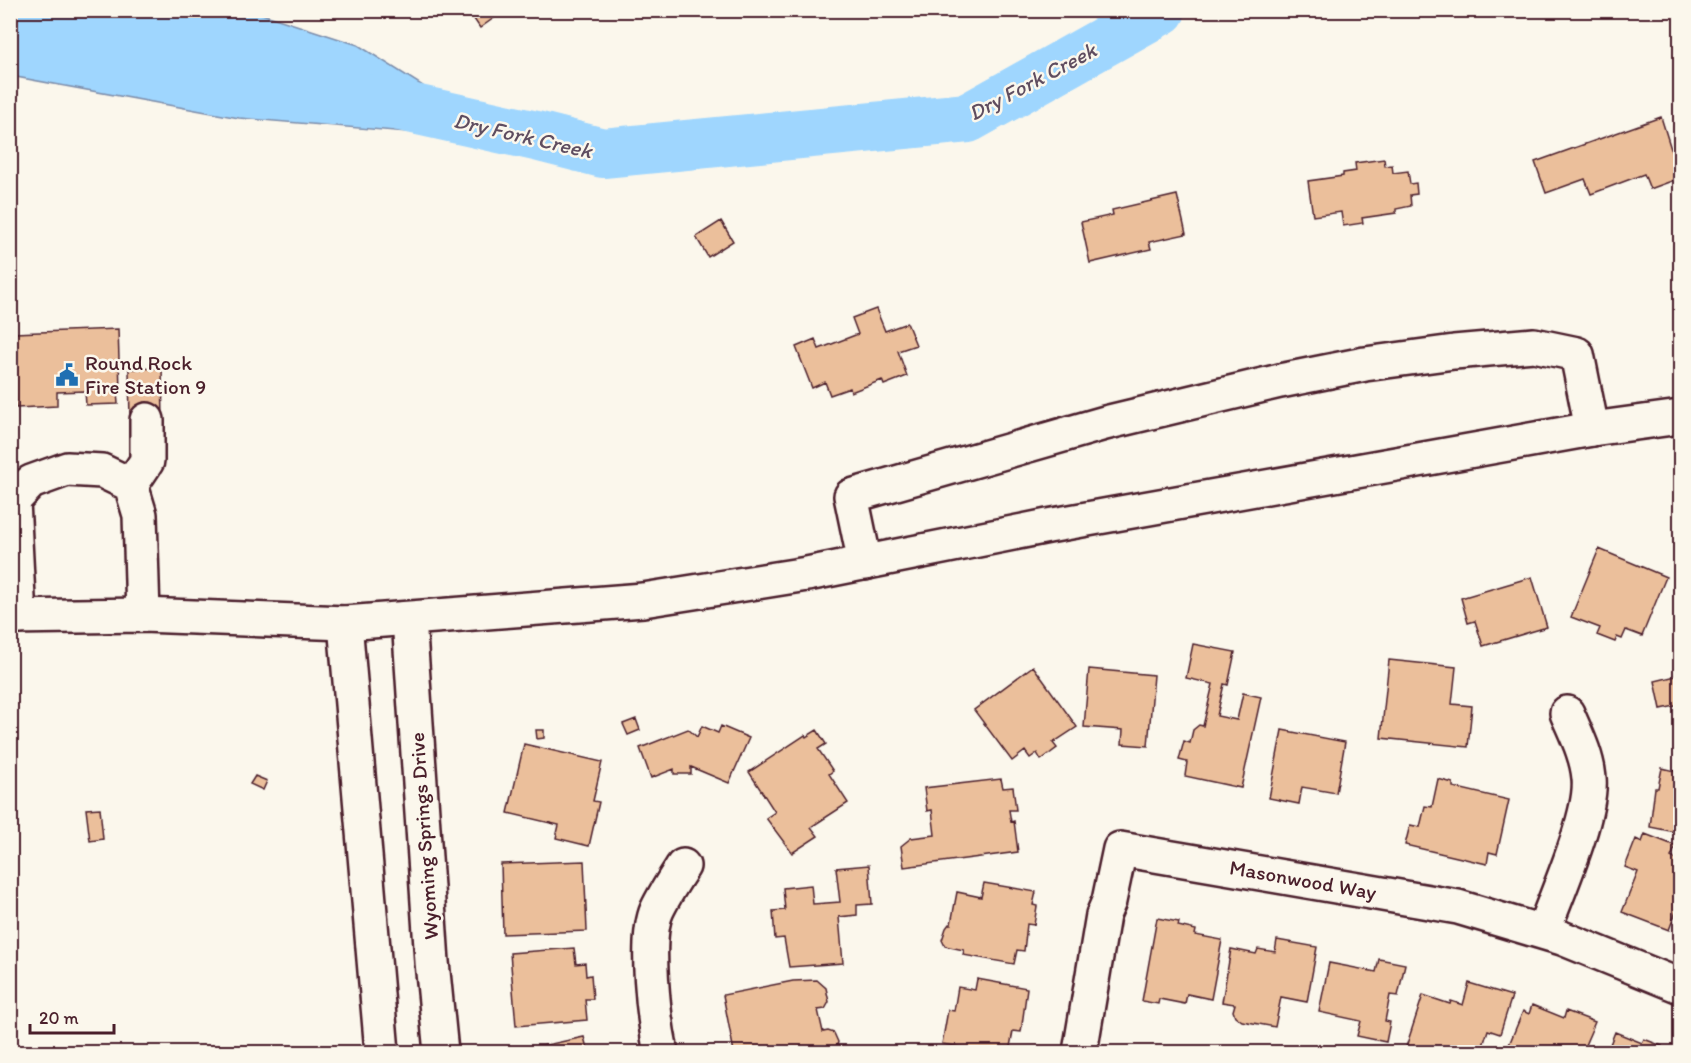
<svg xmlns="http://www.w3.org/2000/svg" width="1691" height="1063" font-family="Itim,sans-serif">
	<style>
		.water { fill: #9fd6fe; stroke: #7d8daa; stroke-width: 1.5 }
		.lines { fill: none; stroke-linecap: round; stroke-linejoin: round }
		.river { stroke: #9fd6fe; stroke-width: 50 }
		.building { fill: #ebbf9b; stroke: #4a1f2b; stroke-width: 1.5 }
		.minor-casing { stroke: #4a1f2b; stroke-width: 38 }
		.major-casing { stroke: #4a1f2b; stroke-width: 38 }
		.minor { stroke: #fbf7ec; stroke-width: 33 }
		.major { stroke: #fbf7ec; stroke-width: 33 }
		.labels { text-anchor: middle; stroke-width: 5; stroke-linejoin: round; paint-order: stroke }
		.poi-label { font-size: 21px; fill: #4a1f2b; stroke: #fbf7ec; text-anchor: start }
		.street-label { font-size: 21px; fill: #4a1f2b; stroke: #fbf7ec }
		.water-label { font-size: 22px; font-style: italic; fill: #5f4d60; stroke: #fbf7ec }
	</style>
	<rect width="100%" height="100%" fill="#fbf7ec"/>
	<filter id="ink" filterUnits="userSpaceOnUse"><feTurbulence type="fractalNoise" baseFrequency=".0167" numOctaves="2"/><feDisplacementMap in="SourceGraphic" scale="12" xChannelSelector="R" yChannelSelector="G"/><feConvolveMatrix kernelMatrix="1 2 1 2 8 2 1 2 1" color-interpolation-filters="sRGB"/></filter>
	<g filter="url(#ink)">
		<!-- water -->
		<path class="water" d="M10,11h243l105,34 65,41 20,49 -204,-17 -228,-42z"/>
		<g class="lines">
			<!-- river -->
			<path class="river" d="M369,99l167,37 67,17 365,-35 193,-108"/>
		</g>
		<!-- building -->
		<path class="building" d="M468,10h37l-25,18z
			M1661,117l19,61 -30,11 -6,-15 -53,20 -6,-15 -39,14 -11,-31z
			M1384,159l1,7 7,-1 1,8 15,-2 2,13 6,-1 1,11 -7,1 1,11 -15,3v4l-34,5 1,5 -20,3 -2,-14 -28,4 -5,-35 35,-5v-3l13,-2 -1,-8z
			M1177,195l9,39 -37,8 2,7 -61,14 -9,-41 32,-7 -1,-5z
			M721,221l12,20 -25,16 -12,-20z
			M876,309l9,22 22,-8 9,22 -18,6 9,25 -23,9 -2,-5 -31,12 -1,-4 -20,7 -5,-13 -13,6 -16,-41 19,-8 4,10 39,-15 -6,-16z
			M118,329l2,61 -3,1 1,13 -32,1 -1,-14 -28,1v14l-41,2 -2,-48 -3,1v-8l4,-1 -1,-19z
			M162,368l1,52 -33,1 -1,-52z
			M1599,549l67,28 -24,59 -16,-6 -4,9 -5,-2 -2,5 -18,-7 3,-7 -29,-11z
			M1532,577l15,50 -64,19 -8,-25 -7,2 -7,-25z
			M1193,644l42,8 -7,33 -4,-1 -7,32 20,4 6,-27 18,4 -20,91 -56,-12 2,-14 -8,-2 5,-19 6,2 3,-13 6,-5 4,1 10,-42 -27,-6z
			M1389,660l67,7 -4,37 20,2 -4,41 -87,-9z
			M1033,666l44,61 -24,16 4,5 -16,12 -4,-7 -7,5 -5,-7 -13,10 -38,-51z
			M1089,669l65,6 -6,71 -26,-2 1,-14 -39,-3z
			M1680,675v30l-19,4 -6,-28z
			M636,719l4,11 -12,5 -5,-11z
			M702,726l16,7 3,-7 28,12 -20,45 -38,-16v7h-17v-5l-23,9 -11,-30 48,-19 9,8z
			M536,730h8v8l-7,1z
			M817,730l9,14 -8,5 15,22 -4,3 19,29 -37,24 7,9 -26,17 -26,-35 9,-6 -26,-40 56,-37 1,2z
			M1282,730l63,12 -9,51 -34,-6 -3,17 -30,-6z
			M524,744l78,18 -9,39 6,1 -10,44 -33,-8 3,-13 -51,-12z
			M1680,767v66l-30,-6 5,-39h3l4,-20 17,4z
			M255,776l12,5 -4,9 -13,-6z
			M1001,779l2,9 10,-1 3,23h-7l2,12 3,-1 4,31 -114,15 -3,-21 10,-8 24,-3 -3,-25 -5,1 -3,-23z
			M1438,779l15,4v4l56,13 -12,54 -8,-2 -2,12 -82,-19 5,-20 10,2 5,-21 7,1z
			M100,808l3,31 -13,2 -4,-32z
			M1645,834l31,12 -5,11 9,4v40l-11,29 -47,-18 16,-40 -13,-5 11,-28 6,3z
			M584,861l3,70 -84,3 -2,-70z
			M869,865l3,39 -15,1v10l-18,2 4,46 -54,4 -5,-29 -9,1 -2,-28 12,-1 -2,-22 28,-3 2,19 27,-2 -4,-34z
			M984,883l52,9 -3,13 4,1 -3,19 -7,-1 -3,27 -7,-1 -3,14 -51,-9 1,-5 -19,-4 -3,-6 4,-12 3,-4h2l6,-32 24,5z
			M1157,918l22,4 -1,4 18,4 -1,5 27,5 -11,59 -24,-5 -2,10 -26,-5 -1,5 -16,-3z
			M1277,940l40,7 -10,55 -26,-5 -6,30 -33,-6 -7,-5 -2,-5 2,-7 -13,-2 9,-53 25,5 2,-5 17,3z
			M574,948l2,16 9,-1 1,13 5,-1 2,24h-8l2,21 -71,6 -6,-73z
			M1379,959l26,5 -7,32 -8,-1 -5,26 5,1 -4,20 -29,-6 4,-15 -42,-9 10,-49 47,9z
			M977,979l50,9 -6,44 -8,-1 -4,21h-18l-49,-8 6,-34 6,1 4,-24 17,3z
			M817,980l9,8 3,14 -4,7 -7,1 5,22 5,-1 6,2 4,9 -2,7 -5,3h-97l-11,-57 70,-14z
			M1469,983l43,13 -12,38 -12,-4 -7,22h-58l-17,-5 17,-52 27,9 1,-3 12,4z
			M1532,1005l32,13 2,-7 29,11 -13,30h-76l17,-41 6,3z
			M1615,1032l27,11 2,-4 18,7 -3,6h-48l2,-3 -4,-2z
			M584,1037l4,15h-59l-1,-3z
			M897,1048l27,4h-27z"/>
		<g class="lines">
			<!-- minor casing -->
			<g class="minor-casing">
				<path id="minor" d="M131,485l16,-24v-41
					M865,563l-14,-67 254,-73 175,-42 85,-17 89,-12 80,-7 43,9 15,75
					M19,617l-6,-116 18,-19 36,-13 35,2 29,14 9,30 3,100
					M409,619l23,343 9,90
					M345,623l37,429
					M1543,932c13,-36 50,-118 46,-154 -2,-23 -13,-44 -22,-65
					M661,1052c-7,-32 -17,-113 -4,-142 7,-15 17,-30 26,-44
					M1080,1052l23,-137 6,-14 11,-52 338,58 104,31 118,48"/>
			</g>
			<!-- major casing -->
			<g class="major-casing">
				<path id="major" d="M10,617l133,-2 202,8 298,-23 164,-26 241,-48 544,-97 88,-12"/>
			</g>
			<!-- minor -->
			<use href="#minor" class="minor"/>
			<!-- major -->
			<use href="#major" class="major"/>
		</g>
	</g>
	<!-- icons -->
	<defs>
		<g id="civic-bare" transform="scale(1.8)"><path d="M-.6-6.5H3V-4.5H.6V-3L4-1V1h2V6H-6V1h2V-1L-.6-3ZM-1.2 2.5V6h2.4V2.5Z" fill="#1f6fb2" stroke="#fbf7ec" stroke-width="2.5" paint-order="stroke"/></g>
	</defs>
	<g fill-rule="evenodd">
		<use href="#civic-bare" x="67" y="375"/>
	</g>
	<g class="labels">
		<!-- poi labels -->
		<g class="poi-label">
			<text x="85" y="370">Round Rock<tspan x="85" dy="24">Fire Station 9</tspan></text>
		</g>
		<!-- street labels -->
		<g class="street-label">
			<text transform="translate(424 836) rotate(-94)" y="7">Wyoming Springs Drive</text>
			<text transform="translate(1303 880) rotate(10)" y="7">Masonwood Way</text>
		</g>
		<!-- water labels -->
		<g class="water-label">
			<text transform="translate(1032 81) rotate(-28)" y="8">Dry Fork Creek</text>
			<text transform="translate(523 135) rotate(13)" y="8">Dry Fork Creek</text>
		</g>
	</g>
	<!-- margin -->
	<rect width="1691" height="1063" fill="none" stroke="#fbf7ec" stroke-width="36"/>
	<rect x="18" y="18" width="1655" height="1027" fill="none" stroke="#4a1f2b" stroke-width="2" filter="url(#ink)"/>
	<!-- scale -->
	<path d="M30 1024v9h84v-9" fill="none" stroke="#4a1f2b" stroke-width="3"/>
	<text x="39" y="1024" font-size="18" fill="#4a1f2b" stroke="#fbf7ec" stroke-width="4.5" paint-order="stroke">20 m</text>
</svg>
